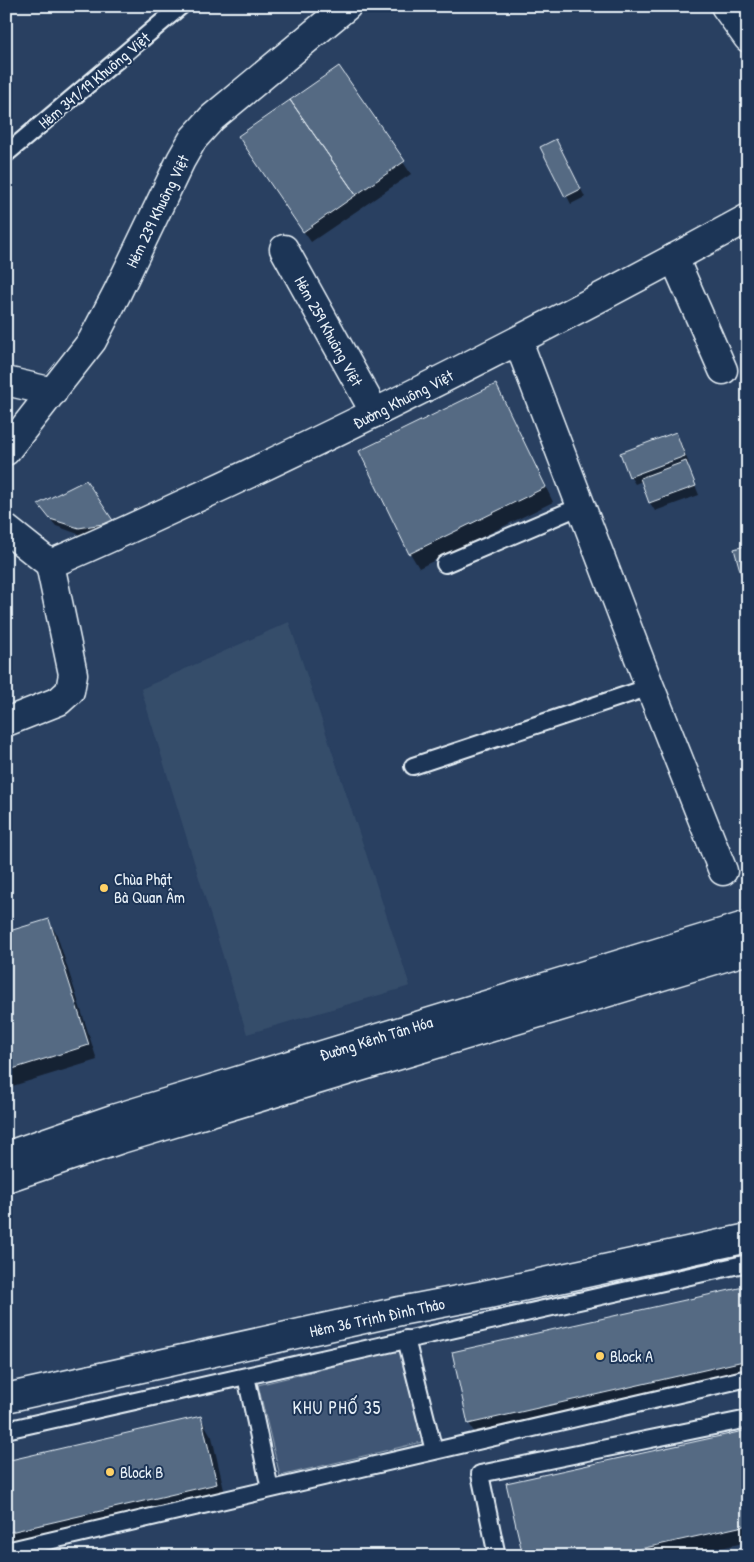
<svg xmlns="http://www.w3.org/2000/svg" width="754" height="1562" font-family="'Patrick Hand',sans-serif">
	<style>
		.built { fill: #364d6b }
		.green { fill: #415774; stroke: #94a4b6 }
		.shadow { fill: #0007 }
		.building { fill: #556a83; stroke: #e8f1f8 }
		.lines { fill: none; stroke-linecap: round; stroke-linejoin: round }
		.service-casing { stroke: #e8f1f8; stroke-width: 20 }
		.minor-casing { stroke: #e8f1f8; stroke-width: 31 }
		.tertiary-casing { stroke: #e8f1f8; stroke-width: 31 }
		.service { stroke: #1d3557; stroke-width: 16 }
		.minor { stroke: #1d3557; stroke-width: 28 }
		.tertiary { stroke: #1d3557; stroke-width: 28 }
		.poi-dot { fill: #ffd166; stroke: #1d3557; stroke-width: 2 }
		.labels { text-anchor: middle; stroke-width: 4; stroke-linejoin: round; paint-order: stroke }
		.street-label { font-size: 16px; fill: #e8f1f8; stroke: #1d3557 }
		.poi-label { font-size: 16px; fill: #e8f1f8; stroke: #1d3557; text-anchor: start }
		.neighbourhood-label { font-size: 18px; letter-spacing: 1px; fill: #e8f1f8; stroke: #1d3557 }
	</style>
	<rect width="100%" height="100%" fill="#294061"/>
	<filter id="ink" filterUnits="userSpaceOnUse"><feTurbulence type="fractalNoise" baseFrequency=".02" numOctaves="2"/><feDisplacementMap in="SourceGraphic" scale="10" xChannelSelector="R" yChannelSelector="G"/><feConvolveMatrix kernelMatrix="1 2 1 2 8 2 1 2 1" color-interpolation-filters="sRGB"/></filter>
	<g filter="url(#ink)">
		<!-- built -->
		<path class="built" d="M289,622l121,364 -163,48 -106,-345z"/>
		<!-- green -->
		<path class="green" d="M400,1350l22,92 -142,34 -22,-91z"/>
		<!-- shadow -->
		<path class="shadow" d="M339,67l72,107 -100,68 -65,-94z
			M542,147l18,1 25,49 -14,7z
			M504,401l49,101 -134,66 -9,-15z
			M676,433l4,8 9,23 -2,1 12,30 -44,16 -5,-8 -8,-22 -7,3 -5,-8z
			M39,504l73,19 -28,13 -28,-10 -12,-14z
			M48,920l9,15 40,125 -91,28v-154z
			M748,1287v95l-268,61 -11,-20z
			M200,1417l12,20 15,66 -221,52v-93z
			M748,1432v110l-63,14h-161z"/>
		<!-- building -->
		<path class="building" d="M339,66l66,95 -49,34 -66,-95z
			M290,100l66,95 -53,37 -65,-96z
			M556,139l25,50 -16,8 -25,-50z
			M496,384l50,103 -137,67 -50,-103z
			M676,432l9,24 -56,21 -9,-24z
			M686,461l10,25 -47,17 -9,-25z
			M86,480l28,42 -35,6 -29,-9 -12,-15z
			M748,545v54l-14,-50z
			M49,919l40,126 -83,26v-139z
			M748,1286v74l-280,64 -16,-72z
			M201,1416l16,68 -211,49v-72z
			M748,1430v95l-139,31h-86l-17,-73z"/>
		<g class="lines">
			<!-- service casing -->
			<g class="service-casing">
				<path id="service" d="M6,154l175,-148
					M445,564l136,-58
					M413,766l237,-79
					M406,1339l28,112
					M246,1376l24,113
					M6,1430l742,-167
					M6,1551l742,-173
					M497,1556l-17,-82 268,-55"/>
			</g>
			<!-- minor casing -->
			<g class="minor-casing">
				<path id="minor" d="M725,6l23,32
					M284,249l91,164
					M674,258l49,112
					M518,341l132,346 73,184
					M6,381l47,11
					M6,451l86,-110 25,-48 64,-133 12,-21 19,-21 135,-112
					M6,722l53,-21 11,-10 3,-17 -23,-110
					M6,1398l394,-87 84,-16 264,-57"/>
			</g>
			<!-- tertiary casing -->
			<g class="tertiary-casing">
				<path id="tertiary" d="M6,529l44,35c43,-18 86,-38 129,-58 193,-88 382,-186 569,-288
					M6,1156l107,-37 635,-194
					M6,1178l115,-39 627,-189"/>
			</g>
			<!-- service -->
			<use href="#service" class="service"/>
			<!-- minor -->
			<use href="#minor" class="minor"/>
			<!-- tertiary -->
			<use href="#tertiary" class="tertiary"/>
		</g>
	</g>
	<!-- markers -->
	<g class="poi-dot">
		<circle cx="104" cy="888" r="5"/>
		<circle cx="600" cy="1356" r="5"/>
		<circle cx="110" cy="1472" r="5"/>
	</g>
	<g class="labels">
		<!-- street labels -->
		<g class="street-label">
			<text transform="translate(94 80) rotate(-40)" y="6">Hẻm 341/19 Khuông Việt</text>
			<text transform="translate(157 211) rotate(-64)" y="6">Hẻm 239 Khuông Việt</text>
			<text transform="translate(329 331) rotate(61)" y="6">Hẻm 259 Khuông Việt</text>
			<text transform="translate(403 399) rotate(-27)" y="6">Đường Khuông Việt</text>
			<text transform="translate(376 1038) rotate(-17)" y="6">Đường Kênh Tân Hóa</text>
			<text transform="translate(377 1317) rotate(-12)" y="6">Hẻm 36 Trịnh Đình Thảo</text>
		</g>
		<!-- poi labels -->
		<g class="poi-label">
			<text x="114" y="885">Chùa Phật<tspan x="114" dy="18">Bà Quan Âm</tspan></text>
			<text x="610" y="1362">Block A</text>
			<text x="120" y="1478">Block B</text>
		</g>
		<!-- neighbourhood labels -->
		<g class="neighbourhood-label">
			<text x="337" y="1414">KHU PHỐ 35</text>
		</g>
	</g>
	<!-- margin -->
	<rect width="754" height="1562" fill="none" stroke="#1d3557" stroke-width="25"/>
	<rect x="12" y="12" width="729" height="1537" fill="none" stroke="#e8f1f8" stroke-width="2" filter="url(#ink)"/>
</svg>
